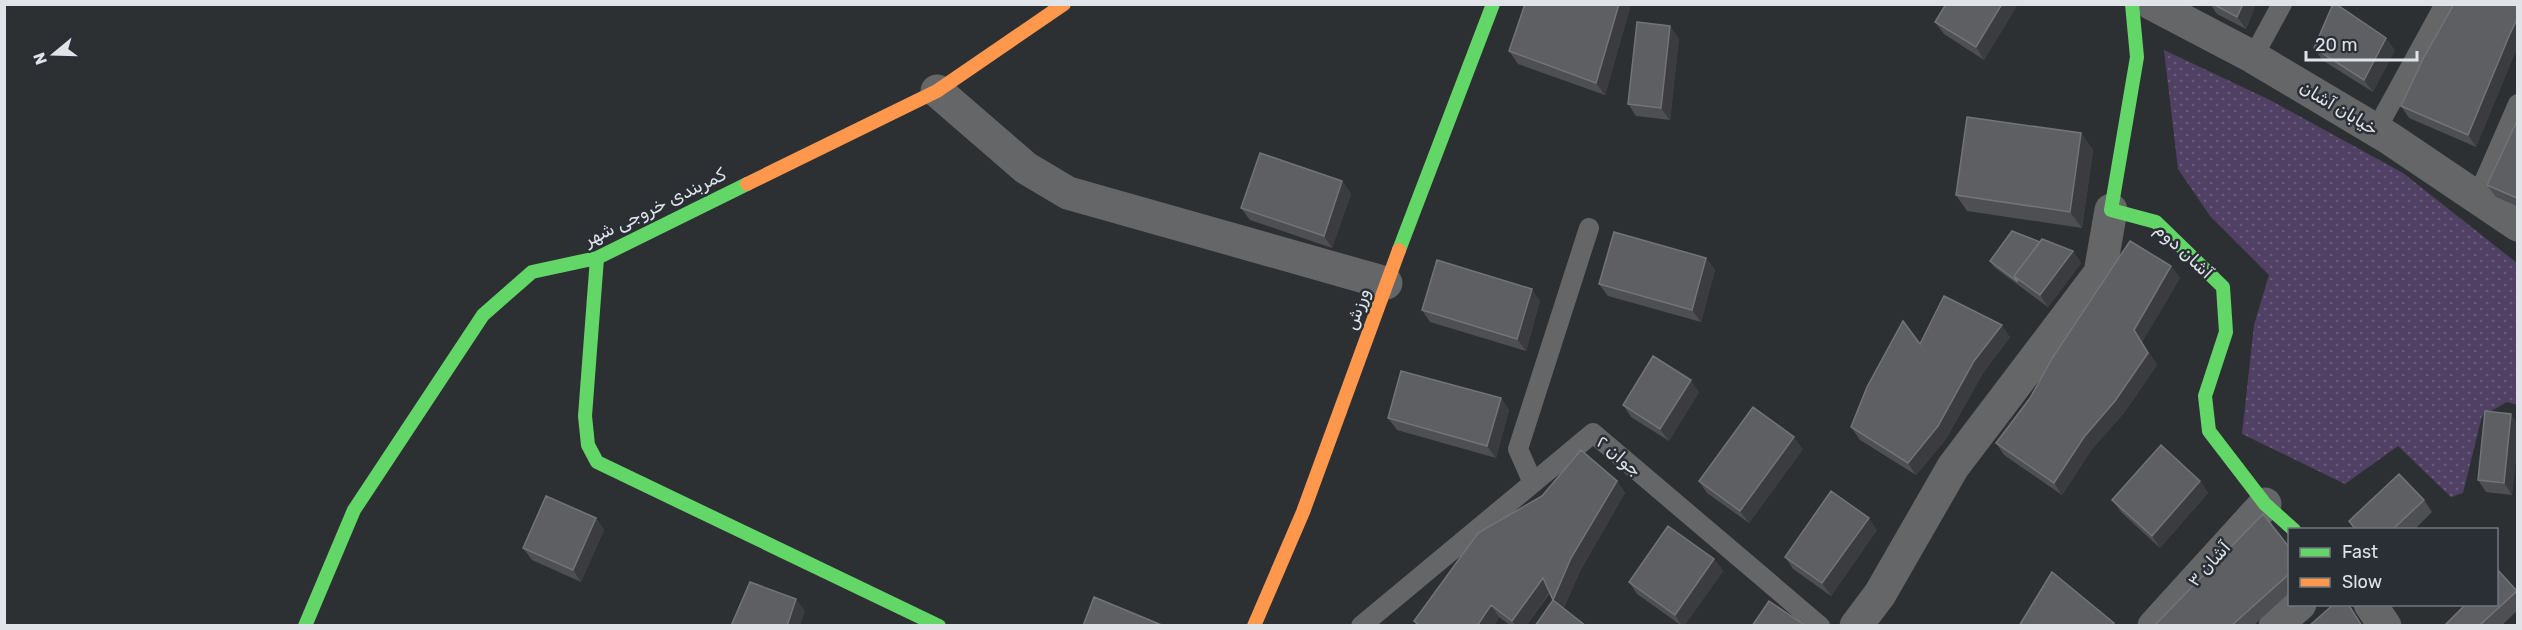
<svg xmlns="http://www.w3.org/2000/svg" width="2522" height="630" font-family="Rubik,Cairo,sans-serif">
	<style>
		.garden { fill: url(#garden-dots) }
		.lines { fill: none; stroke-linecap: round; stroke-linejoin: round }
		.lane { stroke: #646668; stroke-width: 20 }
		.street { stroke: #646668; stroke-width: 33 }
		.fast { stroke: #63d668; stroke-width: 14 }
		.slow { stroke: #ff974d; stroke-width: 14 }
		.wall { fill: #4d4f52 }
		.shaded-wall { fill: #3a3c3f }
		.building { fill: #5d5f63; stroke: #717478; stroke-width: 1.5 }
		.labels { text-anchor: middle; stroke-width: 5; stroke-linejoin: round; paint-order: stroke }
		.street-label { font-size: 18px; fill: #e0e4e9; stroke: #2a2f36 }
	</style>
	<defs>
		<pattern id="garden-dots" width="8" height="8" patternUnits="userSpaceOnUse" patternTransform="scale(1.5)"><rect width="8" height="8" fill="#504063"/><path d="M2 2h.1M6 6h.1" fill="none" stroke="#695b79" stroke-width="1.8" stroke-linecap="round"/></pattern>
	</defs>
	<rect width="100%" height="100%" fill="#2d3033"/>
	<!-- garden -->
	<path class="garden" d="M2164,50l106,50 133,73 114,90v142l-10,-3 -25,14 -19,77 -12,4 -53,-51 -53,38 -103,-50 12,-109 15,-50 -59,-59 -32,-47z"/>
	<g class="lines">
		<!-- lane -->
		<path class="lane" d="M2253,57l29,-53
			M2376,130l69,-126
			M2477,198l41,-94
			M1533,483l-15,-34 71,-221
			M1361,626l232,-193 227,193"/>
		<!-- street -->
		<path class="street" d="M2152,4l101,53 136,81 129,87
			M937,91l89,77 42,25 318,90
			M2370,604l15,22
			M1856,626l24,-32 73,-127 147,-194 11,-63
			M2154,626l111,-122
			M2275,626l25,-22"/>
		<!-- fast -->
		<path class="fast" d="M2132,4l5,53 -26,153 45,12 67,65 3,45 -21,64 4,35 56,73 29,26
			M1399,250l94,-246
			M597,258l-12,158 3,29 9,17 342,164
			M305,626l49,-116 129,-195 49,-43 65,-14 150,-74"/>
		<!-- slow -->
		<path class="slow" d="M747,184l190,-93 127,-87
			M1254,626l49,-114 96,-262"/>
	</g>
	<!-- wall -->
	<path class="wall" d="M1631,4l-26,91 -87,-31 -9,-13z
		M1946,4h72l-34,56 -40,-26 -9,-12z
		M2210,4h46l-10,25 -29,-15z
		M1679,38l-9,82 -34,-4 -8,-12z
		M2314,48l81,2 -22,42 -51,-32z
		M2517,48l-41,99 -67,-29 -8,-12z
		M2517,121v85l-21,-9 -9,-12z
		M2081,133l12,17 -11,78 -115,-17 -11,-16z
		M1342,181l9,13 -19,54 -82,-28 -9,-12z
		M2040,242l33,9 8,12 -33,44 -54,-40 -4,-6z
		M1706,258l9,12 -14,52 -93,-26 -9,-12z
		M2171,266l9,12 -38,64 15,23 -33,48 -32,36 -30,46 -58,-40 -8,-12z
		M1540,301l-14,50 -96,-29 -8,-12z
		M2010,337l-27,36 -37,66 -30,36 -56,-35 -9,-13 69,-83z
		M1699,392l-30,49 -38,-24 -8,-12z
		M1501,398l8,12 -13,48 -99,-28 -9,-12z
		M2517,448l-5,47 -26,-3 -8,-12z
		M1803,449l-54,74 -42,-30 -8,-12z
		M1617,481l8,12 -45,78 -16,37 -11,-8 -3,-7 -24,33h-15l-12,-9 -5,9h-77l-3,-5z
		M2200,481l8,12 -48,55 -39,-36 -9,-12z
		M2424,500l8,12 -18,18h-59l-6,-9z
		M596,518l8,12 -23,52 -49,-22 -9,-12z
		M1877,530l-46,66 -38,-27 -8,-12z
		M2289,547v46l-36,33h-99z
		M1714,559l9,12 -39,55h-2l-45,-32 -8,-12z
		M2517,591v20l-16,15h-57l21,-21 -1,-1h32z"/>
	<!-- shaded-wall -->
	<path class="shaded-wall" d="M1619,4h12l-26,91 -9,-12z
		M2002,4h16l-34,56 -8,-13z
		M2243,4h13l-10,25 -9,-12z
		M2517,19v29l-41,99 -8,-12 41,-99z
		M1670,26l9,12 -9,82 -9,-12z
		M2386,38l9,12 -22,42 -9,-12z
		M2081,133l12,17 -11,78 -12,-16z
		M1342,181l9,13 -19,54 -8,-12z
		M2073,251l8,12 -33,44 -8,-12z
		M1706,258l9,12 -14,52 -9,-12z
		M2171,266l9,12 -38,64 15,23 -33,48 -32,36 -30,46 -8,-12 80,-153z
		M1532,289l8,12 -14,50 -9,-12z
		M2002,325l8,12 -27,36 -37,66 -30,36 -8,-12 66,-102z
		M1691,380l8,12 -30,49 -9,-12z
		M1501,398l8,12 -13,48 -9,-12z
		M2511,414l6,9v25l-5,47 -8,-12z
		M1794,437l9,12 -54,74 -9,-12z
		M1617,481l8,12 -45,78 -18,41 -9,-12 18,-42z
		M2200,481l8,12 -48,55 -8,-12z
		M596,518l8,12 -23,52 -8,-12z
		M1869,518l8,12 -46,66 -9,-13z
		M1714,559l9,12 -39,55h-2l-7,-11z
		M1543,578l8,12 -25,36h-10l-4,-5z
		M796,599l9,12 -5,15h-13z
		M1491,605l8,12 -5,9h-17z"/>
	<!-- building -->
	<path class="building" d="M1525,4h94l-23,79 -87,-32z
		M1946,4h56l-26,43 -41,-25z
		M2213,4h30l-6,13z
		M2333,4h3l50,34 -22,42 -50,-32z
		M2454,4h63v15l-8,17 -41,99 -67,-29 22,-47z
		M1637,22l33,4 -9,82 -33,-4z
		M1967,117l114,16 -11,79 -114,-17z
		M2517,121v77l-30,-13z
		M1260,153l82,28 -18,55 -83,-28z
		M2012,231l28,11 -26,34 4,6 -28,-21z
		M1614,232l92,26 -14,52 -93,-26z
		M2042,239l31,12 -33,44 -26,-19z
		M2130,241l41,25 -37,64 14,23 -33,48 -31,36 -30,46 -58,-40 34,-45 23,-41z
		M1437,260l95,29 -15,50 -95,-29z
		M1944,296l58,29 -28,36 -36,65 -30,37 -57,-36 16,-40 36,-66 17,23z
		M1653,356l38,24 -31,49 -37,-24z
		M1401,371l100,27 -14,48 -99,-28z
		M1753,407l41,30 -54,74 -41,-30z
		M2485,411l26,3 -7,69 -26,-3z
		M2161,445l39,36 -48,55 -40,-36z
		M1581,450l36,31 -46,77 -18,42 -10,-22 -31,43 -21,-16 -14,21h-56l-7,-5 64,-88 64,-37z
		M2399,474l25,26 -32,30h-36l-7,-9z
		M1831,491l38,27 -47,65 -37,-26z
		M546,496l50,22 -23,52 -50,-22z
		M2263,514l26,33v27l-58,52h-77z
		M1668,526l46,33 -39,56 -46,-33z
		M2496,568l21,23 -36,33 1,2h-38l22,-22h30z
		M2052,572l62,51 -3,3h-92z
		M750,582l46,17 -9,27h-56z
		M1094,597l70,29h-81z
		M1553,600l33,26h-51z
		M1769,601l34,23 -1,2h-50z
		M2334,604h14l14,22h-53z"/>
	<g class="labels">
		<!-- street labels -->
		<g class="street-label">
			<text transform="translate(2339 108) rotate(31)" y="6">خیابان آشان</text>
			<text transform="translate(655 207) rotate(-26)" y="6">کمربندی خروجی شهر</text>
			<text transform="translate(2184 251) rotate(43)" y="6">آشان دوم</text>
			<text transform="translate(1357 309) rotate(-70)" y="6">ورزش</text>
			<text transform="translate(1619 456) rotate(40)" y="6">جوان ۲</text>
			<text transform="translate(2209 564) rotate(-48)" y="6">آشان ۳</text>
		</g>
	</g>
	<!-- border -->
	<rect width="2522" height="630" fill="none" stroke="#e0e4e9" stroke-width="12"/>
	<!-- legend -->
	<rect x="2288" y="528" width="210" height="78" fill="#2a2f36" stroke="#73777e" stroke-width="1.5"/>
	<rect x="2300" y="548" width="30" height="9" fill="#63d668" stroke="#73777e" stroke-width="1.5"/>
	<text x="2342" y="558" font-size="18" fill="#e0e4e9">Fast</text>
	<rect x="2300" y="578" width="30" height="9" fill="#ff974d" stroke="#73777e" stroke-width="1.5"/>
	<text x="2342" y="588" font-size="18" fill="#e0e4e9">Slow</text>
	<!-- north arrow -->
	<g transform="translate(54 54) rotate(251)" stroke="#2a2f36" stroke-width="4.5" paint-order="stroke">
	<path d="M0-4.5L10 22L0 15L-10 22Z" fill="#e0e4e9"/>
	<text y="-9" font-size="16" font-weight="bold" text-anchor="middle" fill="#e0e4e9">N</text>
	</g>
	<!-- scale -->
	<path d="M2306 51v9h111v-9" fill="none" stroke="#e0e4e9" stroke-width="3"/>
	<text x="2315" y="51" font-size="18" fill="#e0e4e9" stroke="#2a2f36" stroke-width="4.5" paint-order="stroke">20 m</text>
</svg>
